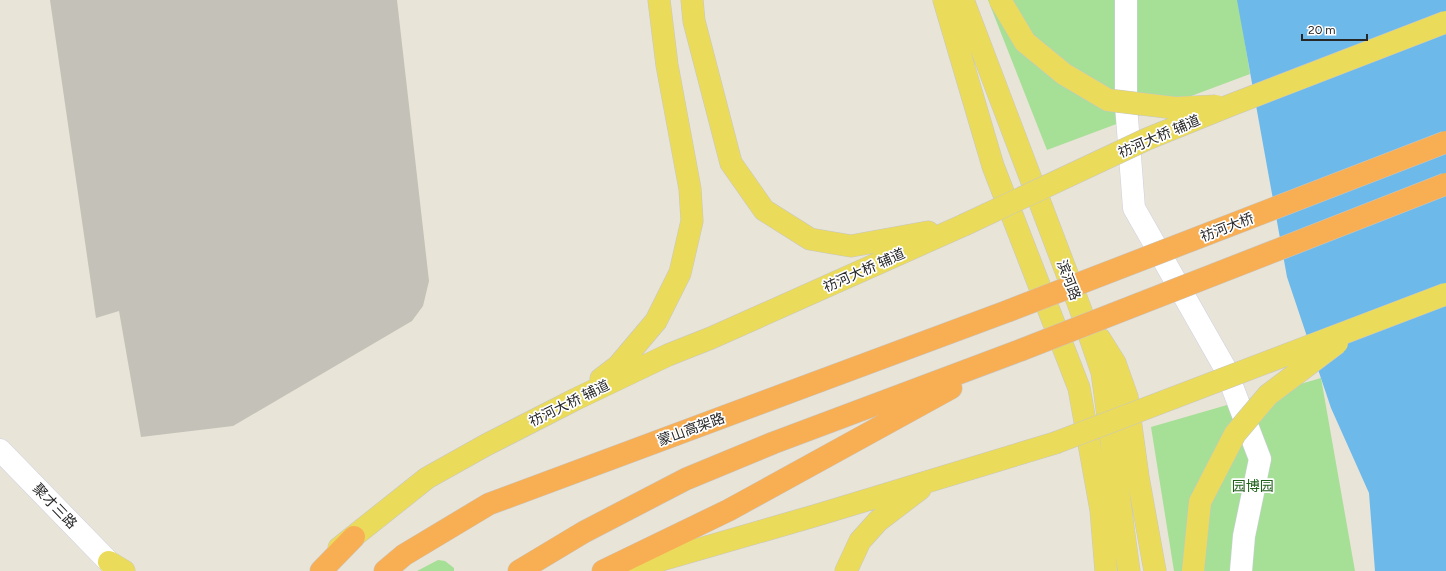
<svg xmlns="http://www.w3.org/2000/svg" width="1446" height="571" font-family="Figtree,'Noto Sans SC',sans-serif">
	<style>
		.green { fill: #a6df96 }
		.water { fill: #6db9ea }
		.building { fill: #c4c1b8 }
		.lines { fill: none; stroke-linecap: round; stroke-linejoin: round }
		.minor-casing { stroke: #cecfe0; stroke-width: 23 }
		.major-casing { stroke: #c7c7c7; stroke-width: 23 }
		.highway-casing { stroke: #c7c7c7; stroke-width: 23 }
		.minor { stroke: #fff; stroke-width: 22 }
		.major { stroke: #ebdb5b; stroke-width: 22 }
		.highway { stroke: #f8af54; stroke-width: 22 }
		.major-bridge-casing { stroke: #c7c7c7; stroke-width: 23; stroke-linecap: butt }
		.highway-bridge-casing { stroke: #c7c7c7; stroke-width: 23; stroke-linecap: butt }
		.major-bridge { stroke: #ebdb5b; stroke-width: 22 }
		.highway-bridge { stroke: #f8af54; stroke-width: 22 }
		.labels { text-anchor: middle; stroke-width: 3.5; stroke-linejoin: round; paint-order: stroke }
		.street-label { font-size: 14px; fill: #272727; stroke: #fff }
		.park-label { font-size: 14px; fill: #21601b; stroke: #fff }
	</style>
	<rect width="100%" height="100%" fill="#e9e4d8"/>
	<!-- green -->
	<path class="green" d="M988,0h250l12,74 -203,76z
		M1321,378l34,193h-181l-23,-144z
		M438,560l7,1 9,7v3h-37z"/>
	<!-- water -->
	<path class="water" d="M1237,0h209v571h-71l-6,-78 -38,-85 -44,-131z"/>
	<!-- building -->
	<path class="building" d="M50,0h347l32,281 -6,25 -11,15 -179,105 -92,11 -22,-126 -23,7z"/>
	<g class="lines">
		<!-- minor casing -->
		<g class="minor-casing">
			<path id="minor" d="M1126,0v105l8,103 91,160 35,91 -16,77 -3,35
				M0,450l109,112"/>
		</g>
		<!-- major casing -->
		<g class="major-casing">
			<path id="major" d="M692,0l2,21 37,142 33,47 46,29 41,7 77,-14
				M944,0l49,166 86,222 22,122 5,61
				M963,0l117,308 22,64 27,199
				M1100,339l15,24 12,34 11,80 17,94
				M601,379l17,-13 38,-45 24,-48 12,-52 -2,-32 -23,-124 -8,-65
				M339,548l88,-70 59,-33 90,-46 92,-44 43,-17 253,-113
				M109,562l15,9
				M623,571l191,-55 241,-73
				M846,571l14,-30 18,-20 42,-32"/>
		</g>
		<!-- highway casing -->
		<g class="highway-casing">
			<path id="highway" d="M321,571l33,-34
				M385,571l19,-16 85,-51 519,-193
				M519,571l65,-39 102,-53 87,-36 248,-93
				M603,571l126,-61 222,-122"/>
		</g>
		<!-- minor -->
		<use href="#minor" class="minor"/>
		<!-- major -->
		<use href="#major" class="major"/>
		<!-- highway -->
		<use href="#highway" class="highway"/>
		<!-- major-bridge casing -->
		<g class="major-bridge-casing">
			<path id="major-bridge" d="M1000,0l25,42 39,32 44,26 67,8 41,-2
				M964,225l183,-86 84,-34 215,-83
				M1055,443l391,-149
				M1193,571l7,-69 35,-68 33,-39 69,-52"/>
		</g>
		<!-- highway-bridge casing -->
		<g class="highway-bridge-casing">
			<path id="highway-bridge" d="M1008,311l438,-169
				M1021,350l425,-166"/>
		</g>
		<!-- major-bridge -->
		<use href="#major-bridge" class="major-bridge"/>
		<!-- highway-bridge -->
		<use href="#highway-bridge" class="highway-bridge"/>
	</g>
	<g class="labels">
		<!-- street labels -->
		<g class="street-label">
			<text transform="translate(1159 136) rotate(-23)" y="5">祊河大桥 辅道</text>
			<text transform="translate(1227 227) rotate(-21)" y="5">祊河大桥</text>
			<text transform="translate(864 270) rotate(-24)" y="5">祊河大桥 辅道</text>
			<text transform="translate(1069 280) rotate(69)" y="5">滨河路</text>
			<text transform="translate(569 403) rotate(-26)" y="5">祊河大桥 辅道</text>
			<text transform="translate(691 429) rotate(-20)" y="5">蒙山高架路</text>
			<text transform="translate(55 506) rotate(46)" y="5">聚才三路</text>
		</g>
		<!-- park labels -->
		<g class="park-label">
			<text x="1253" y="491">园博园</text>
		</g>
	</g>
	<!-- scale -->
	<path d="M1302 34v6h65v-6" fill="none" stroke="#272727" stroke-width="2"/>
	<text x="1308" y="34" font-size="12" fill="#272727" stroke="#ffffff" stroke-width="3" paint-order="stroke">20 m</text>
</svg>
